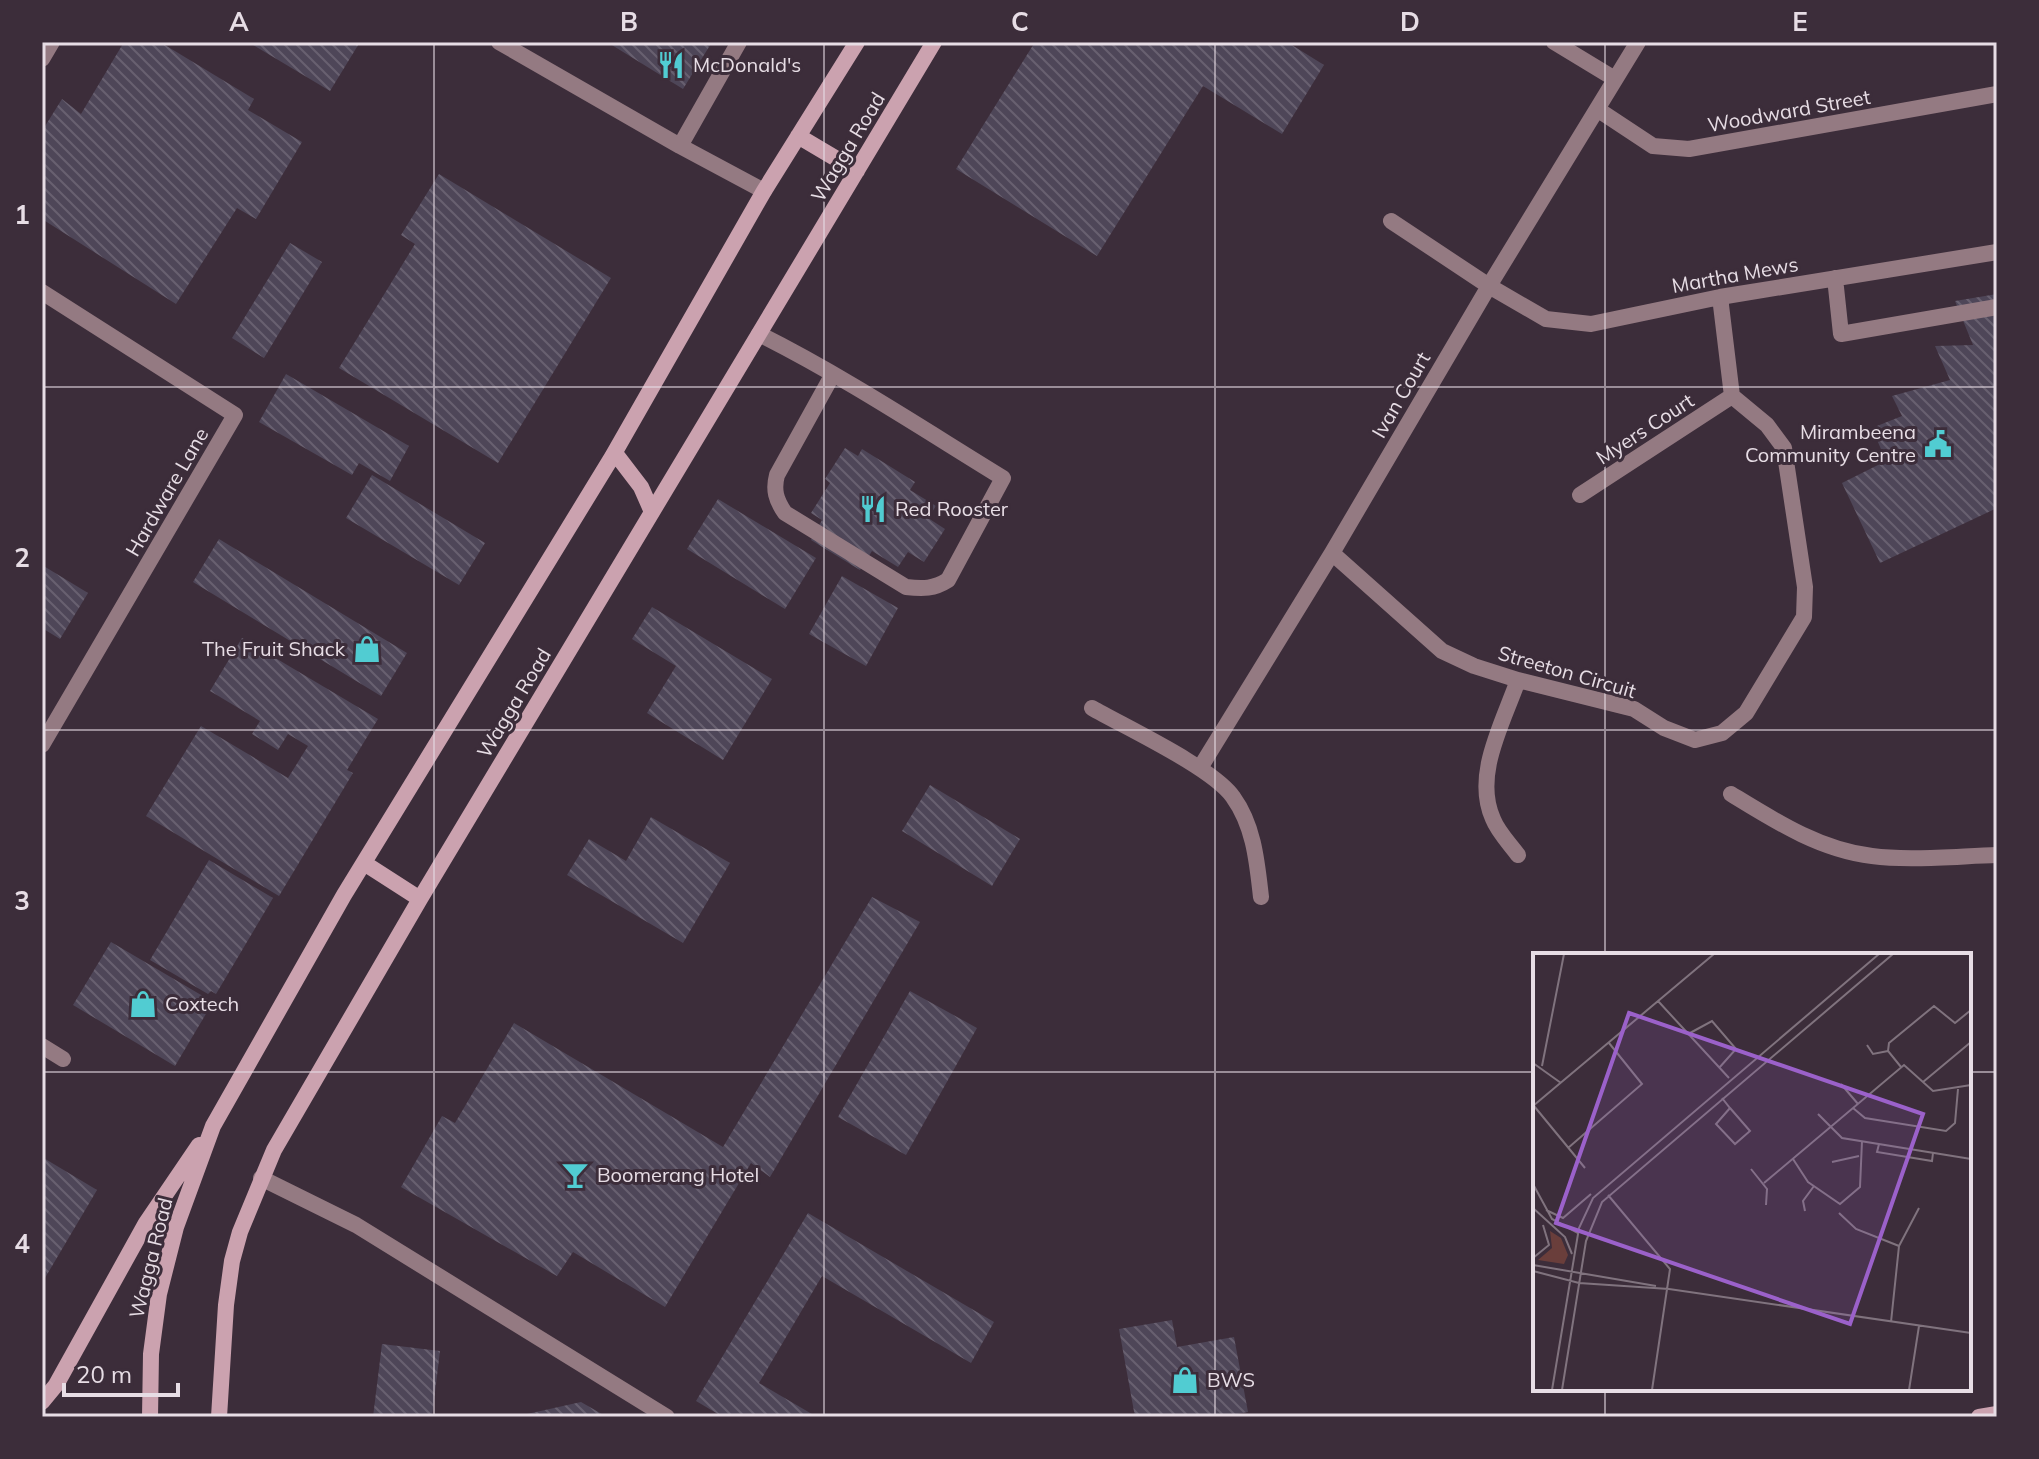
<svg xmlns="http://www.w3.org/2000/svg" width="2039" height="1459" font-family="Mulish,sans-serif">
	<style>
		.building { fill: url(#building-back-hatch) }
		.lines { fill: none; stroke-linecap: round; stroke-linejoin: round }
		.service { stroke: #947a82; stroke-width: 16 }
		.minor { stroke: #947a82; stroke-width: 16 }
		.tertiary { stroke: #947a82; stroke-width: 16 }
		.secondary { stroke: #cba2af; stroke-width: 16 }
		.grid { fill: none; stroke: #e7dde5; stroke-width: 2; stroke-opacity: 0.55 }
		.labels { text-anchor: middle; stroke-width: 6; stroke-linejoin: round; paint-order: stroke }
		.poi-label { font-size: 20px; fill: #e7dde5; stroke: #3c2d3a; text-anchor: start }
		.street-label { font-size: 20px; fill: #e7dde5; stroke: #3c2d3a }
		.inset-road { fill: none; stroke: #80737e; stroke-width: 2 }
		.view { fill: #9b61ca; fill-opacity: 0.15; stroke: #9b61ca; stroke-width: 4 }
		.inset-edge { fill: none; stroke: #e7dde5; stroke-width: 4 }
		.neatline { fill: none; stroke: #e7dde5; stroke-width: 3 }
		.grid-label { font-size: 26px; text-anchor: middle; font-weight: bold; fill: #e7dde5 }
	</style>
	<defs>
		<pattern id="building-back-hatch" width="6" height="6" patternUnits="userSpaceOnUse" patternTransform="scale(2)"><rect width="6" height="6" fill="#4e4658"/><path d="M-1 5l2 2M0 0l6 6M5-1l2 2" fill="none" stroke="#686070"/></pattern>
	</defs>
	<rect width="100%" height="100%" fill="#3c2d3a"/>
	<!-- building -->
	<path class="building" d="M124,42h36l94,57 -6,11 54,32 -46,77 -19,-11 -61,96 -134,-85v-88l20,-32 19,15z
		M248,42h112l-30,49z
		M607,42h105l-29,47z
		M1035,42h252l37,23 -42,69 -79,-48 -106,170 -141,-87z
		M439,174l172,104 -113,185 -159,-95 76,-124 -14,-9z
		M290,243l32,19 -58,96 -32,-20z
		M1997,294v214l-117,55 -38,-80 44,-22 -14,-33 30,-12 -10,-20 58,-16 -15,-34 38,-1 -18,-44z
		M286,374l123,72 -19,35 -31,-18 -7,12 -93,-53z
		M845,448l13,8 4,-7 53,33 -5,8 26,16 -8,12 17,11 -21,33 -16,-10 -10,15 -26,-16 -12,19 -49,-30 11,-20 -11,-7 19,-30 -5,-4z
		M372,475l113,68 -26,42 -113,-67z
		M718,499l98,59 -31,51 -98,-60z
		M219,539l188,114 -26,43 -188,-114z
		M42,565l46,28 -28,46 -18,-11z
		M842,576l56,32 -32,58 -57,-32z
		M652,607l120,72 -49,81 -76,-47 29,-47 -44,-27z
		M242,638l136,81 -31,51 6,3 -74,123 -133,-80 55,-90 87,52 20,-32 -20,-12 -10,16 -26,-16 8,-13 -50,-30z
		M930,785l90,54 -28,47 -90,-55z
		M651,817l79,46 -47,80 -116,-68 22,-36 37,22z
		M209,860l64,38 -57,96 -5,-3 -3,3 -58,-34z
		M872,897l48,25 -150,255 -19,-14 -86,144 -92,-55 -16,24 -156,-89 41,-71 13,7 59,-100 209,124z
		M111,942l102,60 -38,64 -102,-61z
		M910,991l67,37 -71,127 -68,-38z
		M42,1157l55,33 -55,93z
		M808,1213l186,109 -23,41 -149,-87 -63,107 58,34h-94l-27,-16z
		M1172,1320l5,27 57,-10 14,75 -27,5h-86l-16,-88z
		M382,1344l58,7 -8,66h-59z
		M581,1402l26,15h-89v-1z"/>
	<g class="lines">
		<!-- service -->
		<path class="service" d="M499,42l181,104 84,45
			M1554,42l61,37
			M1597,109l56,37 36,3 308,-55
			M680,146l59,-104
			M1391,221l98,65 57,33 45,5 129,-27 277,-45
			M1835,278l6,56 156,-27
			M42,292l193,123 -193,330
			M759,334c84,42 164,95 244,144l-55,102c-14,9 -25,9 -42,7l-121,-74c-9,-13 -12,-23 -8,-38l56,-101
			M1580,495l152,-99
			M1332,553l110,98 32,15 44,14 116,29 30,19 31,12 27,-7 24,-20 58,-96 1,-30 -21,-139 -17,-23 -35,-29 -12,-99
			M1518,680c-15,43 -45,95 -25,139 5,13 17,25 25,36
			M1092,708c33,19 121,60 141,89 21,29 24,65 28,100
			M1200,768l132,-215 157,-267 149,-244
			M42,1046l21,13
			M261,1178l95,47 311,192"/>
		<!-- minor -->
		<path class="minor" d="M1731,794c44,27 89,56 141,62 37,5 87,0 125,-1"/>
		<!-- tertiary -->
		<path class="tertiary" d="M42,59l10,-17"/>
		<!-- secondary -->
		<path class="secondary" d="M798,136l59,35
			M615,453l26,34 11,25
			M364,863l56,36
			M42,1402l14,-17 90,-162 53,-78
			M150,1417l1,-63 8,-60 17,-67 37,-101 131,-231 268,-438 152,-266 93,-149
			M219,1417l7,-112 6,-44 8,-29 34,-82 146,-251 514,-857
			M1979,1417l18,-3"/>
	</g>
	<!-- grid -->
	<path class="grid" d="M434,42v1375M824,42v1375M1215,42v1375M1605,42v913M42,387h1955M42,730h1955M42,1072h1493M1969,1072h28M1605,1389v28"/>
	<!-- icons -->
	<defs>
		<g id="restaurant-bare" transform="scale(2.16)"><path d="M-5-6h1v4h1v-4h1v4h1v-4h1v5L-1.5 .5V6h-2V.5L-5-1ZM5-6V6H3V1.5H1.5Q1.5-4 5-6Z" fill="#51ccd2" stroke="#3c2d3a" stroke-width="2.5" paint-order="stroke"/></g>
		<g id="civic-bare" transform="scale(2.16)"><path d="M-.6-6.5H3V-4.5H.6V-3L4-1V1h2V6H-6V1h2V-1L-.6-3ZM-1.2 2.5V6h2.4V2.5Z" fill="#51ccd2" stroke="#3c2d3a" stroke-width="2.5" paint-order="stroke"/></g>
		<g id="shop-bare" transform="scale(2.16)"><path d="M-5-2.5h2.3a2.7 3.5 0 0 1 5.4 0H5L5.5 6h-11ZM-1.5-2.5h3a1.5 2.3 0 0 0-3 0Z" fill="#51ccd2" stroke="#3c2d3a" stroke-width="2.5" paint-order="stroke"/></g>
		<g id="bar-bare" transform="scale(2.16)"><path d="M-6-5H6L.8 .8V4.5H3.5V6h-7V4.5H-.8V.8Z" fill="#51ccd2" stroke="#3c2d3a" stroke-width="2.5" paint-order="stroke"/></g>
	</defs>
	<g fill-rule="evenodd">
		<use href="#restaurant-bare" x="671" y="65"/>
		<use href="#civic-bare" x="1938" y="444"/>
		<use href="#restaurant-bare" x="873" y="509"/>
		<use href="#shop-bare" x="367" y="649"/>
		<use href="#shop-bare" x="143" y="1004"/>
		<use href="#bar-bare" x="575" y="1175"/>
		<use href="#shop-bare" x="1185" y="1380"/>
	</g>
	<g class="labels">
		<!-- poi labels -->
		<g class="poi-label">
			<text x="693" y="72">McDonald's</text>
			<text x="1916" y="439" text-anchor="end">Mirambeena<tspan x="1916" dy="23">Community Centre</tspan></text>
			<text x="895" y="516">Red Rooster</text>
			<text x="345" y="656" text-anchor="end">The Fruit Shack</text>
			<text x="165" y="1011">Coxtech</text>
			<text x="597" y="1182">Boomerang Hotel</text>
			<text x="1207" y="1387">BWS</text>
		</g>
		<!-- street labels -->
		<g class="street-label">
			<text transform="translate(1789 111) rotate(-10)" y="7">Woodward Street</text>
			<text transform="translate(848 147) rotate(-59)" y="7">Wagga Road</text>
			<text transform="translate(1735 275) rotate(-10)" y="7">Martha Mews</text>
			<text transform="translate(1401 395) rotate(-60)" y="7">Ivan Court</text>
			<text transform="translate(1645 429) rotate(-33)" y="7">Myers Court</text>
			<text transform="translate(167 492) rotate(-60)" y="7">Hardware Lane</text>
			<text transform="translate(1567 672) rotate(16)" y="7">Streeton Circuit</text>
			<text transform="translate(514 703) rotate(-59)" y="7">Wagga Road</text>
			<text transform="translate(151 1258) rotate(-76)" y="7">Wagga Road</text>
		</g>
	</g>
	<!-- overview -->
	<g transform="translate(1533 953)">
		<rect width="438" height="438" fill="#3c2d3a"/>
		<path d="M17,278l11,7 7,17 -4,9 -26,-4 14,-12z" fill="#6a3e3b"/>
		<path class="inset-road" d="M125,48l71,77M157,80l22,-12 24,28 -17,19M334,92l6,9 15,-3M0,110l28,20M9,113l22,-112M368,114l-13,-16 1,-8 45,-37 21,17 16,-13M390,129l48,-40M308,131l17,20M189,145l8,10 20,23 -15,13 -19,-20 14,-16M0,153l181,-152M1,153l51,62M320,155l12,10 81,13 9,-8 3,-34M285,161l24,24 129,21M346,191l-2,8 55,9 1,-8M35,195l74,-64 -33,-41M260,206l15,23 32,22 20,-17 2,-46M299,209l27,-6M218,216l16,20 -1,16M231,230l140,-118 29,26 38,-6M0,231l19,35 26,14M75,242l62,74 -18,121M0,255l32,29 7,17M13,257l17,8 28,-24M272,258l-2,-10 11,-15M306,260l17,16 43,17 -8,76M366,293l20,-38M0,305l16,-13 -6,-20M0,312l123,21M0,318l46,12 90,6 302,44M19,437l27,-162 14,-30 286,-244M29,437l24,-149 16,-39 291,-248M376,437l10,-64"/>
		<path class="view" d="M96,60l294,101 -73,210 -294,-101z"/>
		<rect width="438" height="438" class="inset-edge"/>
	</g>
	<!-- border -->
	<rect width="2039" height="1459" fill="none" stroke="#3c2d3a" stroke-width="88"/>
	<!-- scale -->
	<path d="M64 1383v12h114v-12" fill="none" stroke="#e7dde5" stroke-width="4"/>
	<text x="76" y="1383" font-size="24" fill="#e7dde5" stroke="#3c2d3a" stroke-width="6" paint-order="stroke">20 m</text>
	<rect x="44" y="44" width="1951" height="1371" class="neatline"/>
	<g class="grid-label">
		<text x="239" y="31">A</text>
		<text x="629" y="31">B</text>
		<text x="1020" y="31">C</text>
		<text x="1410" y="31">D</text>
		<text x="1800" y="31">E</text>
		<text x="22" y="224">1</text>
		<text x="22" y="567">2</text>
		<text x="22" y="910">3</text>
		<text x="22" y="1253">4</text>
	</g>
</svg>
